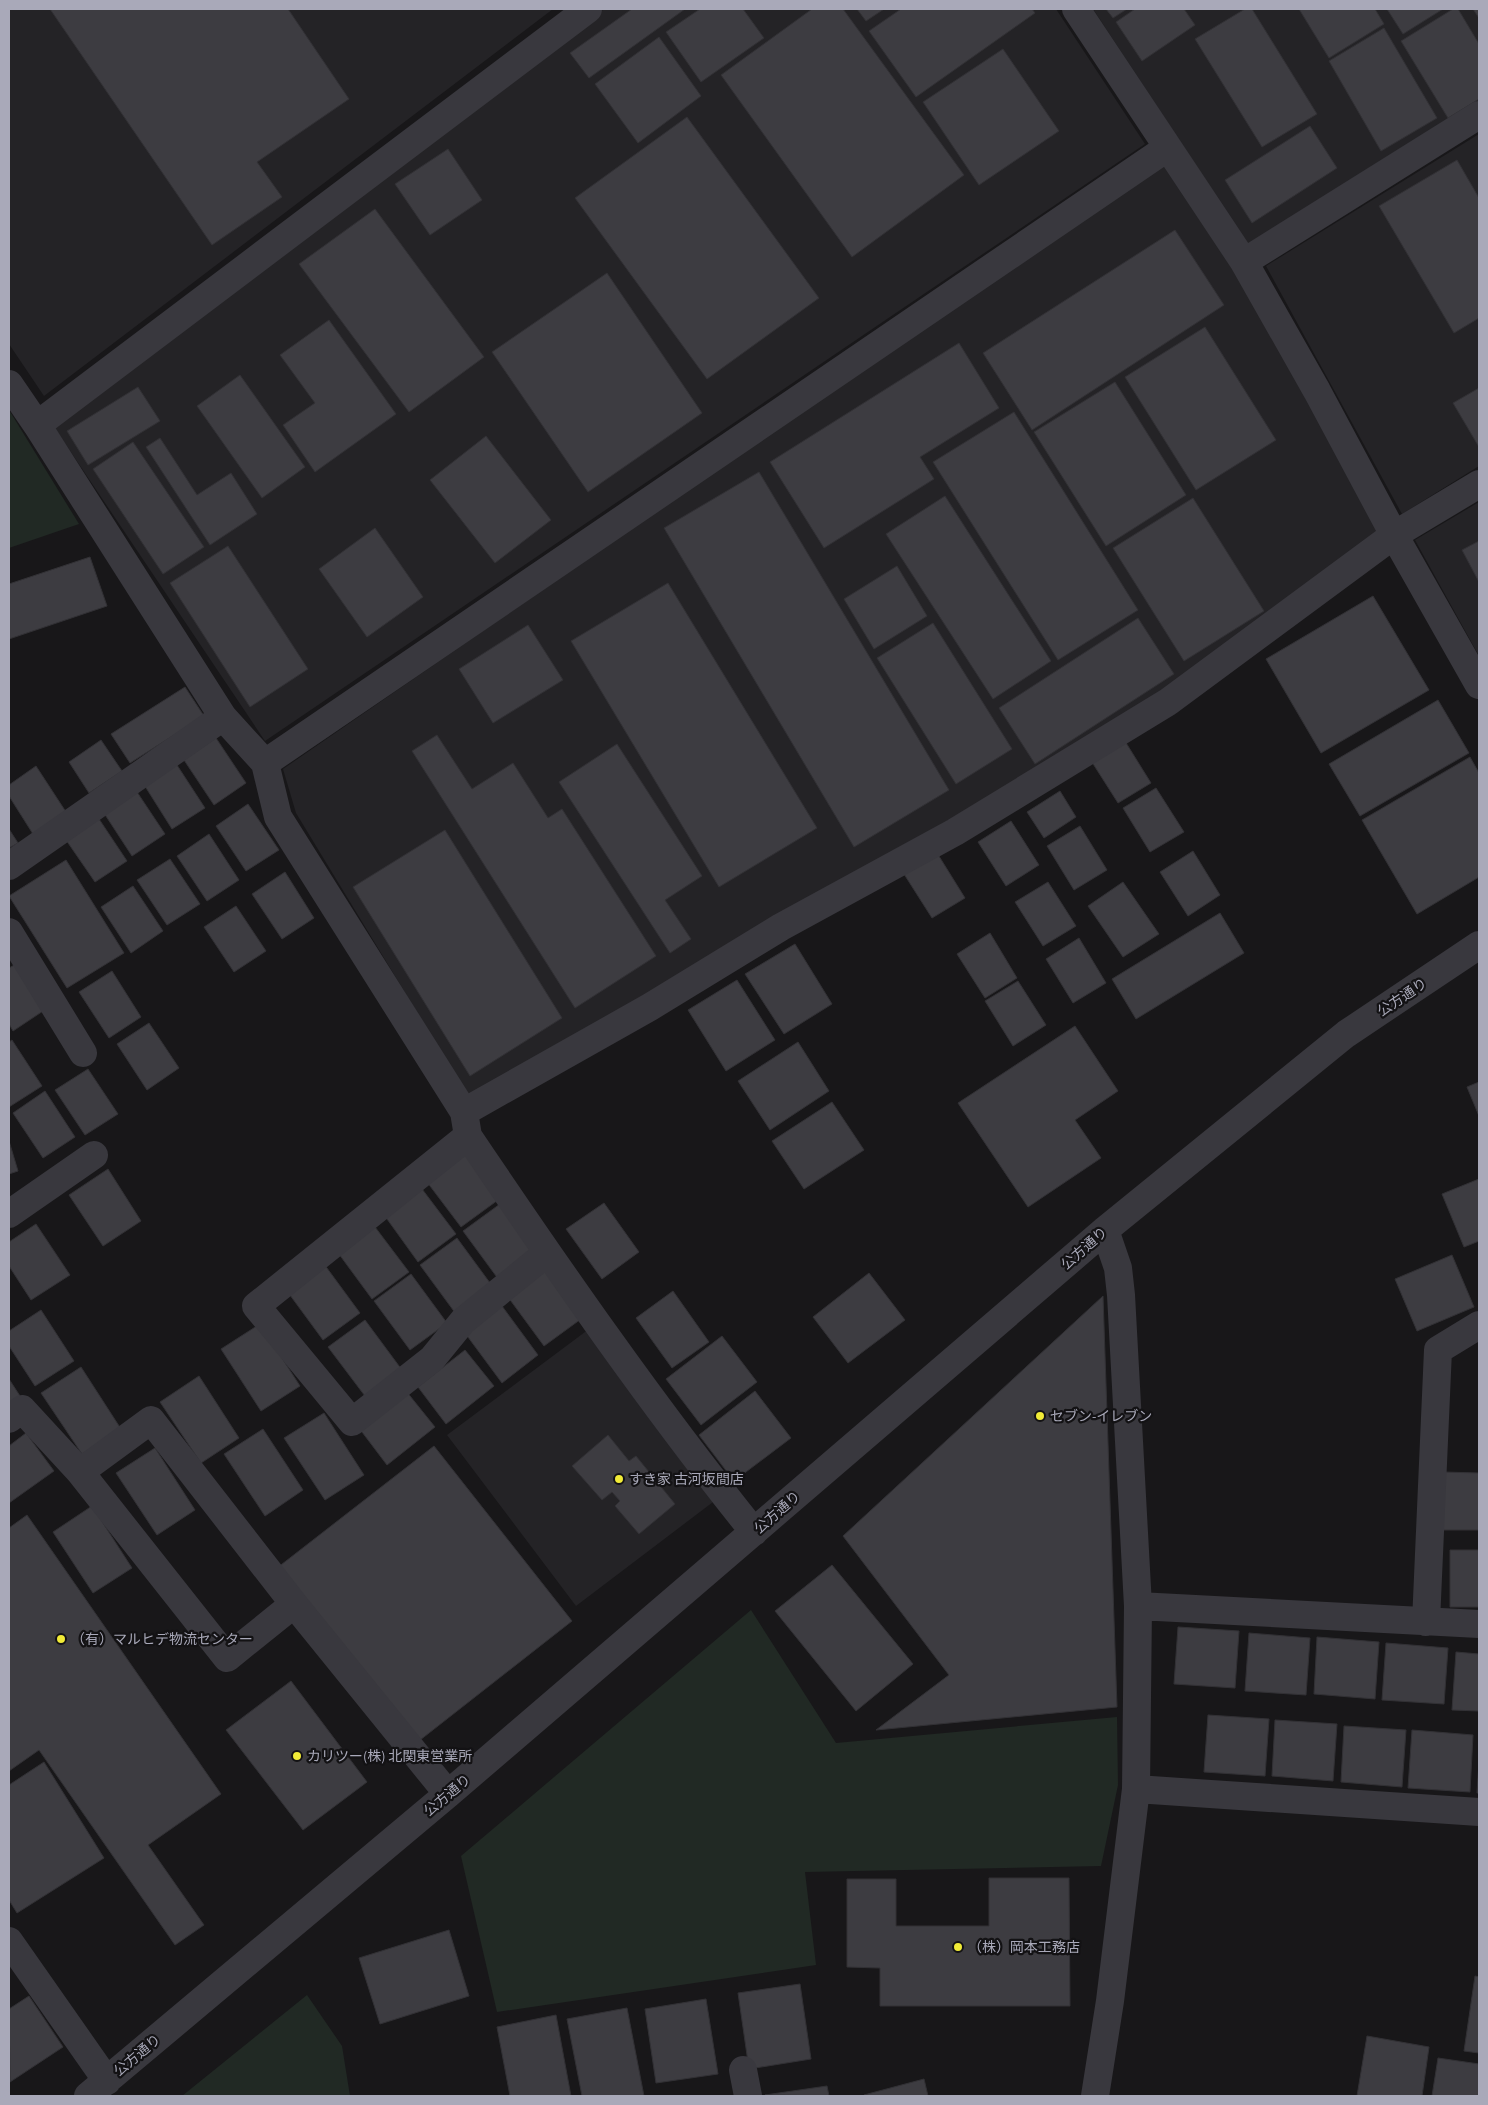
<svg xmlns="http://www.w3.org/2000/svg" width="1488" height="2105" font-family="'Source Sans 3','Noto Sans JP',sans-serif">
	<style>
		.built { fill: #242326 }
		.green { fill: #212924 }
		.building { fill: #3d3c41; stroke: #323135 }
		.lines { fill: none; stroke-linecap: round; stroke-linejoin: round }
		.minor { stroke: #39383e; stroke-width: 28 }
		.poi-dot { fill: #f1eb37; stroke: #131214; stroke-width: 2 }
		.labels { text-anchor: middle; stroke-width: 4.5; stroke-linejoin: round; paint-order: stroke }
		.street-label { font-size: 14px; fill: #a9a9b9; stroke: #131214 }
		.poi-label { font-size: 14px; fill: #a9a9b9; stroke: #131214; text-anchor: start }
	</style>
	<rect width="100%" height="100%" fill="#181719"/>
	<!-- built -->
	<path class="built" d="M9,9h544l-509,387 -35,-52z
		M604,9h452l89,135 -880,597 -211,-314z
		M1093,9h386v93l-230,144z
		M1479,134v332l-77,48 -136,-248z
		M1165,160l72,105 147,268 -225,165 -690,400 -173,-285 -13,-44z
		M1479,502v154l-64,-116z
		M589,1329l128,170 -141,107 -129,-171z"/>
	<!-- green -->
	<path class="green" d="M9,410l70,114 -70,24z
		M751,1610l85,133 281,-26 1,68 -17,81 -296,6 11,93 -319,47 -36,-156z
		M307,1995l35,51 8,50h-168z"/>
	<!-- building -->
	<path class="building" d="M50,9h238l61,90 -92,63 25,35 -70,48z
		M632,9h53l-96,69 -19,-25z
		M700,9h43l21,29 -63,44 -35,-50z
		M812,9h31l121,166 -112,82 -131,-182z
		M857,9h27l-18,12z
		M901,9h131l3,4 -119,84 -47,-66z
		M1106,9h21l-14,9z
		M1135,9h49l11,16 -53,36 -26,-39z
		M1245,9h7l65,105 -55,33 -67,-108z
		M1299,9h76l9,15 -55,34z
		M1387,9h56l-40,25z
		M1453,9h5l21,35v55l-31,19 -47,-77z
		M1473,9h6v9z
		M1384,28l53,90 -56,33 -52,-90z
		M659,37l42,59 -63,47 -43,-59z
		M1003,49l56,82 -80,54 -56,-83z
		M687,117l132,181 -112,81 -132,-181z
		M1310,126l27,42 -85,55 -27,-43z
		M448,149l34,51 -52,35 -35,-51z
		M1457,160l22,38v120l-25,15 -75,-127z
		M375,209l109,148 -75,55 -110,-148z
		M1175,230l49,75 -192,125 -49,-77z
		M607,273l95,140 -114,79 -96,-140z
		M329,320l67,94 -81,58 -32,-47 32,-22 -35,-48z
		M1205,327l71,113 -80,50 -71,-113z
		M959,343l40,65 -79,49 14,22 -110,69 -54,-86z
		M240,375l65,92 -43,31 -65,-92z
		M1115,382l71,113 -80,51 -72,-114z
		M138,387l22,34 -72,44 -21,-34z
		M1479,388v59l-26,-44z
		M1014,412l124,198 -80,50 -125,-198z
		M486,436l65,84 -56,43 -65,-83z
		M160,438l37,57 34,-22 26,41 -47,31 -64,-98z
		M133,442l71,105 -41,27 -70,-105z
		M759,472l190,318 -95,57 -190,-319z
		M945,496l106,165 -58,38 -107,-165z
		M1193,498l71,113 -80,50 -71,-113z
		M375,528l48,69 -56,40 -48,-68z
		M1479,541v41l-17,-32z
		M228,546l80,123 -58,38 -80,-124z
		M90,557l17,49 -98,33v-55z
		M897,566l30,50 -53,33 -30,-50z
		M668,583l149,245 -98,59 -148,-246z
		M1373,596l56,94 -108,63 -55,-94z
		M1138,618l36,56 -139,90 -36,-56z
		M933,623l79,126 -56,35 -79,-126z
		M528,625l35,55 -70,43 -34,-54z
		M185,687l19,29 -74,47 -19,-29z
		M1438,700l31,53 -109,63 -31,-52z
		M437,735l35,54 41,-26 35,55 14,-9 94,147 -81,52 -163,-257z
		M216,738l30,45 -32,22 -30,-45z
		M1123,738l28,45 -33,20 -28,-44z
		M101,740l21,31 -33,22 -20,-31z
		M617,744l85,132 -37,24 26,39 -21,14 -111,-171z
		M1470,757l9,16v104l-62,37 -55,-94z
		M175,762l30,46 -33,21 -29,-46z
		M36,766l30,46 -33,22 -24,-38v-11z
		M1156,788l28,44 -34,20 -27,-44z
		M135,789l30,45 -33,22 -30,-46z
		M1060,791l16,26 -32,21 -17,-26z
		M248,804l31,46 -33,21 -30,-45z
		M97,816l30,45 -32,21 -31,-45z
		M1011,821l28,44 -33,21 -28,-44z
		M1080,826l27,44 -33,20 -27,-44z
		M9,829l9,14 -9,5z
		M445,830l117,188 -92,58 -117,-189z
		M209,834l30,46 -32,21 -30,-45z
		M1193,851l27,44 -32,21 -28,-44z
		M937,853l28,45 -33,20 -28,-44z
		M170,859l30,45 -33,21 -30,-45z
		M66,860l58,93 -57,35 -58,-92z
		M285,872l29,46 -32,21 -30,-45z
		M1048,882l28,44 -33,20 -28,-44z
		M1123,882l36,52 -36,23 -35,-51z
		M133,886l30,45 -32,22 -30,-46z
		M236,906l30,45 -32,21 -30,-45z
		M1220,913l24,40 -108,66 -24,-40z
		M990,933l27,45 -32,20 -28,-44z
		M1079,938l27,45 -33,20 -27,-44z
		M795,944l37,60 -48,30 -39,-60z
		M16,964l30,45 -33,22 -4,-7v-56z
		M112,971l29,46 -32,21 -30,-46z
		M737,980l38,60 -49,31 -38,-61z
		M1018,981l28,44 -33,21 -28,-45z
		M149,1023l30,45 -32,22 -30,-46z
		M1075,1026l43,65 -43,29 26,38 -73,49 -70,-104z
		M12,1040l30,46 -33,21v-65z
		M798,1042l31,49 -59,39 -32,-49z
		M88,1069l30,45 -33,21 -30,-45z
		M1479,1082v34l-12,-29z
		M45,1091l30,46 -32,21 -30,-45z
		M832,1102l32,48 -60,39 -32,-48z
		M9,1141l9,30 -9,3z
		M462,1150l36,50 -37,27 -37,-49z
		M108,1169l33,52 -38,25 -34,-51z
		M1479,1179v62l-15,6 -22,-53z
		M419,1185l37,49 -38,28 -36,-50z
		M604,1203l35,49 -37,27 -36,-50z
		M500,1204l36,49 -37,27 -36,-49z
		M372,1223l37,49 -37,27 -36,-49z
		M36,1224l34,51 -39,25 -22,-34v-24z
		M457,1238l36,49 -37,27 -36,-49z
		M1452,1255l22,52 -57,24 -22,-52z
		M324,1264l36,49 -37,27 -36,-49z
		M545,1270l36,49 -37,27 -36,-49z
		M869,1273l36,47 -57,43 -35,-46z
		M411,1274l36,49 -37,27 -36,-49z
		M673,1291l36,51 -37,26 -36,-50z
		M1103,1296l14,411 -241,23 73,-55 -106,-139z
		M502,1306l36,49 -36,28 -37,-50z
		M41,1310l33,51 -39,25 -26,-40v-15z
		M365,1320l37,50 -37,26 -37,-49z
		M260,1324l40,62 -39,25 -40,-62z
		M722,1336l35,46 -56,43 -35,-46z
		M465,1350l29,36 -48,38 -28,-37z
		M81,1367l40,62 -39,25 -41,-61z
		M199,1376l40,62 -38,25 -41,-61z
		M9,1379l11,17 -11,8z
		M406,1391l29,36 -48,38 -28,-37z
		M755,1391l36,47 -57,43 -35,-46z
		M324,1413l40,62 -39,25 -41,-62z
		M263,1429l40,61 -38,26 -41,-62z
		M26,1433l28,38 -45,32v-57z
		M608,1435l21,26 7,-5 39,48 -36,30 -24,-28 5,-5 -8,-9 -10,8 -30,-34z
		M434,1446l138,175 -157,123 -138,-176z
		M155,1448l40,62 -38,25 -41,-62z
		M1443,1472l36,1v57h-36z
		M92,1506l40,62 -39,25 -40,-61z
		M27,1515l194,279 -73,51 56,80 -29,20 -136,-195 -30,21v-243z
		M1450,1550h29v57h-29z
		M832,1565l81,99 -57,47 -81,-100z
		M1178,1627l61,4 -4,57 -61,-4z
		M1249,1633l61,5 -4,57 -61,-4z
		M1317,1637l62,5 -4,57 -61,-5z
		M1386,1643l62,5 -4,56 -62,-4z
		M1456,1652l23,2v57l-27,-1z
		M291,1681l76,101 -64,48 -77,-100z
		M1208,1715l61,4 -4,57 -61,-4z
		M1275,1720l62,4 -4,57 -61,-5z
		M1344,1726l62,4 -4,57 -61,-5z
		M1412,1730l61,5 -3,57 -62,-4z
		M44,1762l60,96 -87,55 -8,-13v-115z
		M1479,1762v31h-2z
		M989,1878h80l1,128h-190v-38l-33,-1v-88h49v47h93z
		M449,1930l20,66 -89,28 -21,-66z
		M1475,1976l4,1v76l-15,-2z
		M800,1984l11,75 -62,10 -11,-76z
		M29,1996l34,51 -53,35 -1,-73z
		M706,1999l12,75 -62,9 -11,-74z
		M627,2008l17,88h-62l-15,-77z
		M556,2015l15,81h-61l-13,-69z
		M1367,2036l62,11 -7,49h-65z
		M1438,2058l41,6v32h-47z
		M924,2079l4,17h-64v-1z
		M827,2086l2,10 -64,-1z"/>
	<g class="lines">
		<!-- minor -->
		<path class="minor" d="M1076,9l168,253 73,129 77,144 85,150
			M1244,262l235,-147
			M9,384l28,41 186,292 42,46 13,54 186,295 4,24c91,135 184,269 286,396
			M37,425l551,-416
			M265,763l902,-615
			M9,866l214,-149
			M9,932l74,121
			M464,1112l186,-105 131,-80 174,-95 213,-130 226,-167 85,-51
			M468,1136l-212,170 96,116 80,-63 31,-38 84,-68
			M9,1214l85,-59
			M9,1419l13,-10 58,63 71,-52 143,184 154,190
			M80,1472l147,186 67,-54
			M1138,1606l341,18
			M1426,1622l12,-272 41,-25
			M1136,1789l343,23
			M9,1941l98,140
			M743,2070l5,26
			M88,2096l360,-302 657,-564 241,-196 133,-89
			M1095,2096l15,-95 26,-212 2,-183 -17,-311 -3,-27 -13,-38"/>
	</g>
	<!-- markers -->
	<g class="poi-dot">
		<circle cx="1040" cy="1416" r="5"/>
		<circle cx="619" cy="1479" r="5"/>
		<circle cx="61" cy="1639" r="5"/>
		<circle cx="297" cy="1756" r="5"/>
		<circle cx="958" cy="1947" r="5"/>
	</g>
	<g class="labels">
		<!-- street labels -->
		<g class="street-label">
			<text transform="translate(1402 997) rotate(-34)" y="5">公方通り</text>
			<text transform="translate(1084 1248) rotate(-41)" y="5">公方通り</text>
			<text transform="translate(777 1512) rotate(-41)" y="5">公方通り</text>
			<text transform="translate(447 1795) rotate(-40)" y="5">公方通り</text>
			<text transform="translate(137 2055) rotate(-40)" y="5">公方通り</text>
		</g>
		<!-- poi labels -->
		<g class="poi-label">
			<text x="1050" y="1421">セブン-イレブン</text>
			<text x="629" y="1484">すき家 古河坂間店</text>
			<text x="71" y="1644">（有）マルヒデ物流センター</text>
			<text x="307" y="1761">カリツー(株) 北関東営業所</text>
			<text x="968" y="1952">（株）岡本工務店</text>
		</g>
	</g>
	<!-- border -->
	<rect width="1488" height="2105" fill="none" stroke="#a9a9b9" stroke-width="20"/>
</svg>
